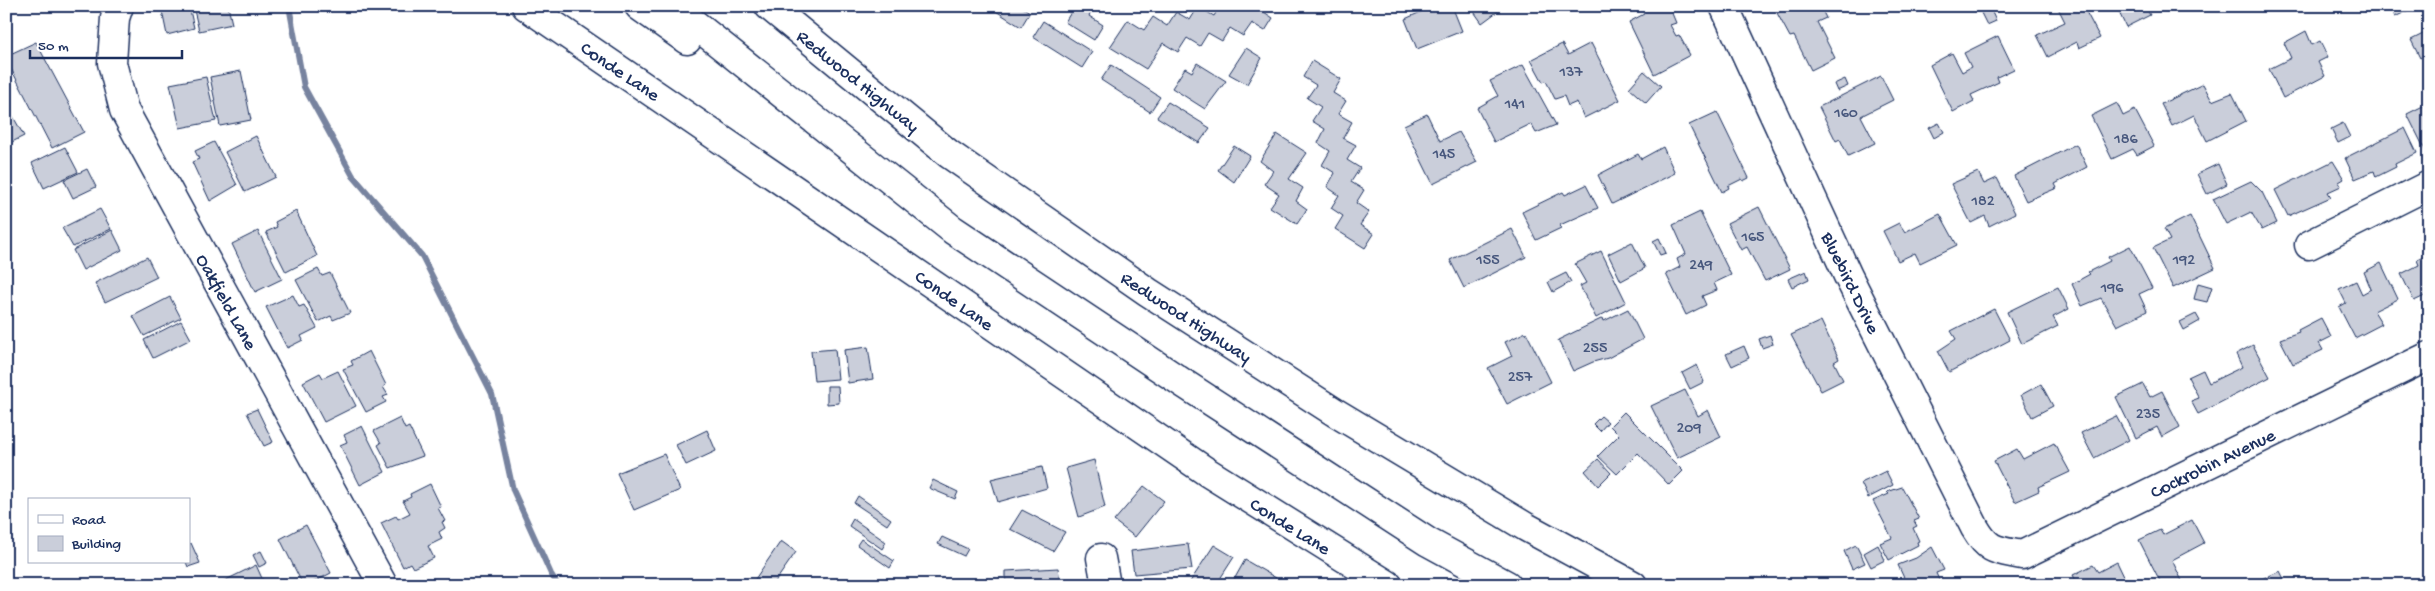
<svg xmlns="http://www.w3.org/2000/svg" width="2435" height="591" font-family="'Gochi Hand',sans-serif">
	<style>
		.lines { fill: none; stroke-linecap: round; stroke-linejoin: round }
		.stream { stroke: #77839f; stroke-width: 6 }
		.building { fill: #caceda; stroke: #1b2f5e }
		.minor-casing { stroke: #1b2f5e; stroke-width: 31 }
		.highway-casing { stroke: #1b2f5e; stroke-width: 31 }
		.minor { stroke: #fff; stroke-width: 28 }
		.highway { stroke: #fff; stroke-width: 28 }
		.labels { text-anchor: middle; stroke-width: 4; stroke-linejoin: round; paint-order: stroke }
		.number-label { font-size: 16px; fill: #47577d }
		.street-label { font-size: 19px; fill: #1b2f5e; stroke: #fff }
	</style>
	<rect width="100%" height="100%" fill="#fff"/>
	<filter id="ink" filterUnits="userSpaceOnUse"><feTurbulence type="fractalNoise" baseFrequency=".02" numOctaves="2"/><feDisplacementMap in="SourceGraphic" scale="10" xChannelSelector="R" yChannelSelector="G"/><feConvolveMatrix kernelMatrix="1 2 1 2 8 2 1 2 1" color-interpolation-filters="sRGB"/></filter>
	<g filter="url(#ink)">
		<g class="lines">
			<!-- stream -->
			<path class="stream" d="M289,6l15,81 49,89 69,80 70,138 21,96 38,84 7,11"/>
		</g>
		<!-- building -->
		<path class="building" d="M161,6h28l5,22 -27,7z
			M193,6h35l4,18 -33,7z
			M988,6h32l10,6 -9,15z
			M1069,6h26l-6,10 14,9 -9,15 -29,-18 8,-13z
			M1220,6h7l5,4 2,-4h21l18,12 -8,13 -13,-8 -9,13 -13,-8 -8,13 -14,-8 -8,13 -13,-8 -9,14 -15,-9 -17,26 -36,-22 18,-27 16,10 9,-13 14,9 9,-14 14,8 8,-13 16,9z
			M1421,6h31l10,25 -45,18 -12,-30 18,-8z
			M1470,6h35l-23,17z
			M1641,6h28l7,17 -6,2 6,11 3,-1 11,20 -36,19 -25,-52 15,-8z
			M1791,6h29l6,12 -9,4 18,36 -24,12 -17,-34 -4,1 -13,-24z
			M2057,6h26l17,32 -21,10 -2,-6 -29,15 -11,-22 28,-13z
			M2116,6h33l-3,2 4,7 -24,12z
			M2390,6h27l-22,11z
			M1990,8l6,13 -9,4 -6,-12z
			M1043,21l49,31 -10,16 -49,-31z
			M2306,31l6,14 8,-4 8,16 -10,5 7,14 -42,22 -14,-29 22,-11 -7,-15z
			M2429,31v22l-9,5 -9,-18z
			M1998,36l16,33 -17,8 2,5 -28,13 3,6 -21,11 -23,-47 22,-12 10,19 9,-5 -7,-14z
			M36,42l48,90 -32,16 -46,-89v-3z
			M1591,43l29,57 -36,18 -7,-16 -9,4 -4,-10 -9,3 -9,-18 -3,1 -12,-22 31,-16 6,11z
			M1246,48l16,10 -15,26 -18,-10z
			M1312,61l29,18 -8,14 13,8 -8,13 14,8 -9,16 13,7 -9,15 13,8 -9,14 13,8 -8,13 13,9 -9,13 14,9 -9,14 -30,-19 8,-13 -12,-8 8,-13 -12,-8 8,-14 -13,-8 8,-14 -12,-8 7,-14 -13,-8 9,-14 -14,-9 9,-13 -13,-8z
			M1197,63l29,18 -21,28 -33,-21 13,-20 7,4z
			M1111,65l49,32 -10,15 -49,-32z
			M1523,65l33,60 -20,8 -5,-9 -37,18 -17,-34 21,-12 -8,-15z
			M241,71l10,49 -31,6 -10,-49z
			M1644,71l17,15 -15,17 -17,-15z
			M1881,76l12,24 -32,16 14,27 -27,13 -8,-17 -4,2 -17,-34z
			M206,77l10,44 -36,7 -10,-44z
			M1845,79l3,7 -11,5 -3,-7z
			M2203,84l9,17 20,-8 14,28 -39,20 -13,-26 -22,11 -11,-22z
			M1168,102l42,26 -11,15 -42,-26z
			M2117,103l6,13 12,-6 19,36 -17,9 -4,-6 -21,10 -21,-43z
			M2429,103v55l-22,-44z
			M6,104l18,32 -18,9z
			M1717,112l32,66 -6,3 -1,-2 -14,7 1,2 -7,4 -33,-67z
			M1427,114l13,27 19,-9 18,30 -44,22 -29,-59z
			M1939,123l5,9 -10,6 -5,-10z
			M2343,123l7,14 -12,6 -7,-14z
			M2405,128l12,25 -22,11 1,3 -20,10 -2,-6 -19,8 -10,-21z
			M1277,134l30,19 -18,26 14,9 -7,13 11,8 -10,15 -27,-17 9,-13 -15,-10 9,-13 -13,-10z
			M256,136l20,41 -31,15 -20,-40z
			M214,142l23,43 -27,16 -18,-39 7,-3 -4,-8z
			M2076,144l11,23 -32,17 2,4 -31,13 -12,-25z
			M1234,146l16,10 -16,26 -16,-12z
			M65,147l13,25 -34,16 -12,-25z
			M1663,147l12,26 -63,31 -14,-29 40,-21 3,5z
			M2333,161l11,18 -5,3 2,4 -13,6 3,5 -43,19 -13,-26z
			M2218,164l9,20 -20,10 -10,-20z
			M87,169l9,18 -23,11 -9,-18z
			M1978,172l6,12 13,-6 18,35 -26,13 -4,-10 -14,7 -20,-39z
			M2251,181l11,11 15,31 -15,7 -11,-18 -25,12 -13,-25z
			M1586,185l12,23 -38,17 1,3 -25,12 -14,-28 41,-20 2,3z
			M1759,207l31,62 -25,12 -18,-34 -6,3 -14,-27z
			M100,209l11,20 -38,18 -11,-19z
			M296,211l21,45 -31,16 -20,-40 11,-5 -2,-5z
			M1700,212l31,63 -17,8 3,7 -15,6 4,9 -20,10 -20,-41 14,-7 -3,-8 9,-5 -13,-29z
			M1940,214l17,31 -37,18 -5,-10 -17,8 -15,-30 16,-8 6,9z
			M2190,216l25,52 -42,20 -20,-40 17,-8 -6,-11z
			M1512,229l14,28 -62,31 -14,-28z
			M112,230l10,20 -39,20 -10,-20z
			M258,231l24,48 -27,13 -23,-48z
			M1659,238l7,15 -6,2 -7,-14z
			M1632,242l13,26 -24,13 -13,-27z
			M2130,246l22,42 -13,6 8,17 -30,15 -16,-28 -19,8 -10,-22 18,-10 -2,-2 22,-11 -2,-4z
			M1601,251l25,51 -30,16 -16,-32 6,-3 -11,-19z
			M2429,254v40l-15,7 -13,-27 18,-9 -2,-5z
			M147,257l10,20 -52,25 -10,-19z
			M2381,263l17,36 -24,12 8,13 -27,14 -16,-31 7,-4 -7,-14 17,-8 6,13 9,-5 -7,-17z
			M318,269l4,7 8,-3 20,40 -17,7 -2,-4 -13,6 -22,-42z
			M1806,271l3,8 -17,8 -4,-8z
			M1566,273l5,9 -18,10 -5,-10z
			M2198,283l14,4 -5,15 -13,-3z
			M2058,287l11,22 -16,8 5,9 -36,18 -15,-32z
			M293,295l6,12 5,-2 13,23 -16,8 2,4 -16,8 -21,-41z
			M170,297l11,21 -37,18 -11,-20z
			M1628,309l15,30 -35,19 -15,4 -20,9 -15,-31 45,-22 1,3z
			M1994,309l16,31 -61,32 -11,-21 18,-12 -5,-8z
			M2196,314l4,7 -16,9 -4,-8z
			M2321,318l10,19 -12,6 4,7 -30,14 -13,-25 19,-7 -1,-2z
			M181,321l10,18 -38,19 -9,-18z
			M1821,321l18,38 -5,3 9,18 -22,11 -30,-56z
			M1526,332l25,50 -44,22 -19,-36 24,-12 -7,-14z
			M1770,335l3,9 -11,4 -3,-9z
			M2253,345l17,32 -72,37 -7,-13 8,-3 -11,-21 15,-7 6,13 33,-16 -6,-13z
			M1744,346l5,12 -17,8 -6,-12z
			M868,347l5,32 -25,4 -4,-33z
			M835,349l3,30 -24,2 -3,-30z
			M369,351l17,34 -3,2 5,8 -5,2 3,5 -20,10 -23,-43 10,-4 -2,-4z
			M1697,365l7,17 -14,7 -8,-16z
			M338,371l18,35 -32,16 -21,-40 17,-9 3,5z
			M2041,384l12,22 -21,11 -11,-22z
			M2143,384l7,13 12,-6 18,36 -18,10 -5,-10 -21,11 -20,-41z
			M827,386h11l1,17 -12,1z
			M1685,390l13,26 10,-6 13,27 -44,21 -26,-52z
			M2429,397v16l-7,-13z
			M257,409l16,33 -9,4 -17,-33z
			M1624,412l59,59 -14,14 -31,-32 -21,21 -19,-18 21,-21 -9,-9z
			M1601,416l7,6 -8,9 -7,-7z
			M2116,416l13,24 -35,18 -13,-25z
			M400,418l5,11 4,-2 14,29 -33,12 -12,-23 3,-2 -7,-12z
			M362,426l23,46 -25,13 -20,-40 7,-3 -3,-7z
			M707,430l9,21 -30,14 -10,-20z
			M2054,443l16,29 -32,15 1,4 -24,11 -21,-41 23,-12 6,10z
			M664,454l16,36 -46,20 -17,-37z
			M1598,459l13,14 -13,13 -13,-15z
			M1094,460l11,47 -26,10 -13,-49z
			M1042,467l5,21 -49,14 -7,-23z
			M1886,471l7,14 -25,13 -7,-15z
			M933,480l25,12 -3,7 -26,-11z
			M430,484l11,23 -3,1 7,13 -3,1 3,6 -6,4 3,7 -14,7 6,12 -21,10 -3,-5 -7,4 -22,-44 15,-7 2,3 12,-6 -7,-12 8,-4 -1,-3z
			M1144,486l20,15 -29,36 -21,-16z
			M1902,487l17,32 -5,2 3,5 -4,2 6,13 -2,1 1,3 -29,15 -9,-17 12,-5 -19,-37 16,-7 -2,-2z
			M858,496l33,23 -4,6 -33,-22z
			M1022,510l43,22 -12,19 -43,-22z
			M853,519l33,23 -4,7 -33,-23z
			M2192,520l12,23 -32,17 12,25h-22l-23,-45 21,-10 3,5z
			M306,525l25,48 -23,12h-5l-23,-46z
			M942,537l26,12 -4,7 -26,-12z
			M861,539l33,22 -4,7 -33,-23z
			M781,541l15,11 -23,33h-22z
			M191,543l9,20 -12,4 -2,-5h3v-17z
			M1188,544l4,25 -58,5 -3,-23z
			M1214,545l20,12 -18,28h-28z
			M1856,545l9,18 -13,6 -8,-18z
			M1878,545l7,15 -14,7 -7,-14z
			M1932,547l12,23 -8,3 5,12h-49l12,-7 -6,-13 18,-7z
			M261,551l6,12 -8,4 -6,-12z
			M1245,560l31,18 -4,7h-41z
			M2117,562l11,23h-50l-5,-10 20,-10 5,7z
			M256,565l9,20h-49z
			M1058,568l2,14 -54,3v-14z
			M2280,571l7,14h-14l-4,-9z
			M2266,577l3,8h-20z"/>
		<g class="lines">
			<!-- minor casing -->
			<g class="minor-casing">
				<path id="minor" d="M119,6l-4,12 -3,45 12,47 259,475
					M526,6l681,466 181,113
					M1724,6l124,270 127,252c14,24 22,22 47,27l407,-199
					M2309,245l120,-60
					M1101,558l5,27"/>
			</g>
			<!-- highway casing -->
			<g class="highway-casing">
				<path id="highway" d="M639,6l48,34
					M672,6l281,224 230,153 245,159 79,43
					M769,6l180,148 199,138 188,121 190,114 107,58"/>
			</g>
			<!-- minor -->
			<use href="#minor" class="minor"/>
			<!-- highway -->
			<use href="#highway" class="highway"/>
		</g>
	</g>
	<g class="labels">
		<!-- number labels -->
		<g class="number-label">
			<text x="1571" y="76">137</text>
			<text x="1515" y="108">141</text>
			<text x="1846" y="117">160</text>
			<text x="2126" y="143">186</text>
			<text x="1444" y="158">145</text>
			<text x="1983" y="205">182</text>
			<text x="1753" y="241">165</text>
			<text x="1488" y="264">155</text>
			<text x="2184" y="264">192</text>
			<text x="1701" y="269">249</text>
			<text x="2112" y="292">196</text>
			<text x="1595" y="352">255</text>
			<text x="1520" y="381">257</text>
			<text x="2148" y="418">235</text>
			<text x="1689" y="432">209</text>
		</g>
		<!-- street labels -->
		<g class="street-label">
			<text transform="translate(621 70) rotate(34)" y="7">Conde Lane</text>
			<text transform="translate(859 80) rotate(39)" y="7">Redwood Highway</text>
			<text transform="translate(1852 282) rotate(64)" y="7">Bluebird Drive</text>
			<text transform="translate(955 299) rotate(35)" y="7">Conde Lane</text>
			<text transform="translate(228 301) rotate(61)" y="7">Oakfield Lane</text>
			<text transform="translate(1187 316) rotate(33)" y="7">Redwood Highway</text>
			<text transform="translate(2212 462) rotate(-26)" y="7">Cockrobin Avenue</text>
			<text transform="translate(1291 525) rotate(32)" y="7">Conde Lane</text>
		</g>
	</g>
	<!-- margin -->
	<rect width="2435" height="591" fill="none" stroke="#fff" stroke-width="25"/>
	<rect x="12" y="12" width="2410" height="566" fill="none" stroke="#1b2f5e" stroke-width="2" filter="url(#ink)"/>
	<!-- legend -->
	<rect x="28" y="498" width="162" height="65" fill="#ffffff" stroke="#a4acbf"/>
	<rect x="38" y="515" width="25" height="8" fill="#ffffff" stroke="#a4acbf"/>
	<text x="72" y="524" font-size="15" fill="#1b2f5e">Road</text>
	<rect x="38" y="536" width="25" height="15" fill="#caceda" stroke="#a4acbf"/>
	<text x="72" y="548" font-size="15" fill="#1b2f5e">Building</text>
	<!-- scale -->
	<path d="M30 50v8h152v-8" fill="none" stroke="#1b2f5e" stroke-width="2.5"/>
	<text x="38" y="50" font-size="15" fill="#1b2f5e" stroke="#ffffff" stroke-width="4" paint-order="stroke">50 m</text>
</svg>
